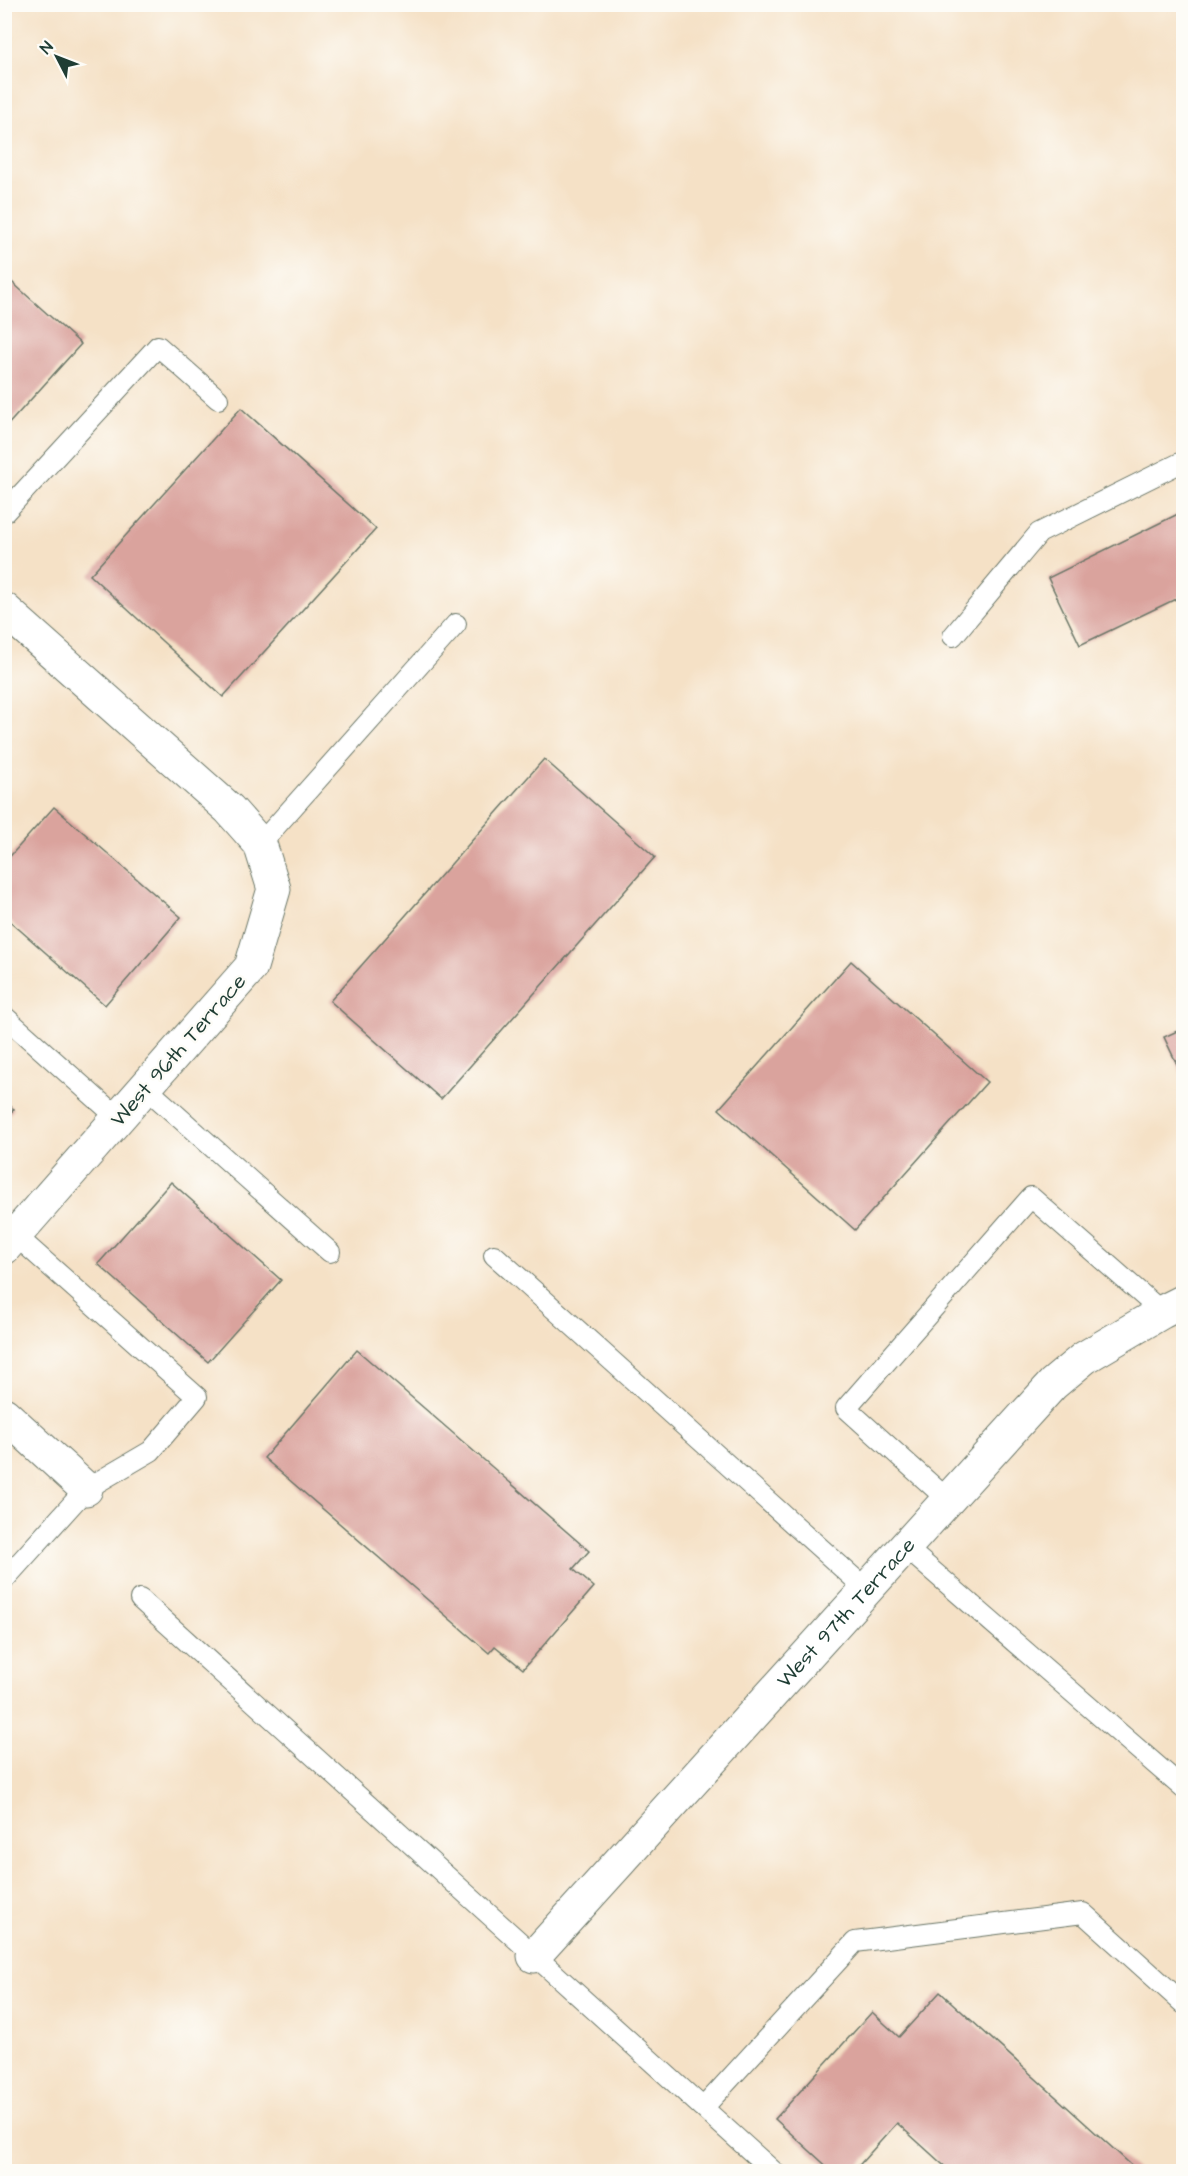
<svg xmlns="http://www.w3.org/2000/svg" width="1188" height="2176" font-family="'Architects Daughter',sans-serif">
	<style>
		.building { fill: #daa39d }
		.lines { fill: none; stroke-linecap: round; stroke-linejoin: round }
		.service-casing { stroke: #6a7667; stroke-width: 22 }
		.minor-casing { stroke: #6a7667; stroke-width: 35 }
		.service { stroke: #fff; stroke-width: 20 }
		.minor { stroke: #fff; stroke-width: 33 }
		.labels { text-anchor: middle; stroke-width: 5; stroke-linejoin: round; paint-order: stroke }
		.street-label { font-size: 21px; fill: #1f3d34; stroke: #fdfcf7 }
	</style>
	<rect width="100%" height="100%" fill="#fdfcf7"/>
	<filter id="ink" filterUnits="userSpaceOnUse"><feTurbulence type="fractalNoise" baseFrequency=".0167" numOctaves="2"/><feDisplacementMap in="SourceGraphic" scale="12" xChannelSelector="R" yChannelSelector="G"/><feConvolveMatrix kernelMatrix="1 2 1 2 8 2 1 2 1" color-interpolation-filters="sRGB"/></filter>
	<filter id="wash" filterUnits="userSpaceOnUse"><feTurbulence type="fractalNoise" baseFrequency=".008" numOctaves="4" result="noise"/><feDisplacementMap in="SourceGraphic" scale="24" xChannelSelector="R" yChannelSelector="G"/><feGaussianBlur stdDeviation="1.35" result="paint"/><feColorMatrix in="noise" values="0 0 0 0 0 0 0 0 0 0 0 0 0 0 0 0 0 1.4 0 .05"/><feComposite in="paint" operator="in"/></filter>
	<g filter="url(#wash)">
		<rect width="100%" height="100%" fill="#f5e1c6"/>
		<g id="blocks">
			<!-- building -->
			<path class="building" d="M4,275l77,69 -77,85z
				M241,408l135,121 -153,168 -133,-122z
				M1184,511v84l-104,50 -32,-67z
				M544,759l111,98 -214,242 -111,-98z
				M54,807l127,110 -76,88 -101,-89v-53z
				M851,961l136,121 -132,148 -136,-121z
				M1184,1028v51l-20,-42z
				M4,1101l10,8 -10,11z
				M171,1182l110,98 -73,82 -110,-98z
				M357,1350l232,201 -16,18 21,18 -71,82 -28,-23 -6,7 -225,-195z
				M940,1992l199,180h-188l-54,-49 -44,49h-20l-58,-53 97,-107 27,25z"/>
		</g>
	</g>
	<g filter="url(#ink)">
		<use href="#blocks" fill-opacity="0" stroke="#6a7667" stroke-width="1.5"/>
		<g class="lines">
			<!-- service casing -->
			<g class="service-casing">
				<path id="service" d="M4,513l154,-167 60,53
					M953,636l86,-103 145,-72
					M260,844l196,-220
					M4,1016l114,102
					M145,1087l185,165
					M494,1255l373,335
					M948,1500l-102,-92 185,-211 131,115
					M905,1547l279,242
					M4,1580l82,-91 65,-38 46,-54 -182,-162
					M140,1599l634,573
					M703,2108l152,-166 228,-29 101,91"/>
			</g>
			<!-- minor casing -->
			<g class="minor-casing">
				<g id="minor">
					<path d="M4,609l225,200 31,35 14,45 -23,78 -247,281"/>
					<path d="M4,1414l82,75"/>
					<path id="s1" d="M534,1956l519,-572 31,-26 78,-46 22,-11"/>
				</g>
			</g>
			<!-- service -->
			<use href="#service" class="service"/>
			<!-- minor -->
			<use href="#minor" class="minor"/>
		</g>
	</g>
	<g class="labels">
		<!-- street labels -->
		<g class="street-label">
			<text transform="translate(178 1050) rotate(-49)" y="7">West 96th Terrace</text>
			<text dy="7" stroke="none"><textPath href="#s1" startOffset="464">West 97th Terrace</textPath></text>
		</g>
	</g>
	<!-- margin -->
	<rect width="1188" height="2176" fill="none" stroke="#fdfcf7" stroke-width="24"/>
	<!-- north arrow -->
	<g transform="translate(57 57) rotate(312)" stroke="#fdfcf7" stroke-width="4.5" paint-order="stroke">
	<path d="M0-4.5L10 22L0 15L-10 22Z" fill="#1f3d34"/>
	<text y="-9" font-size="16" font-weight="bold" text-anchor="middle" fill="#1f3d34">N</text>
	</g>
</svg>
